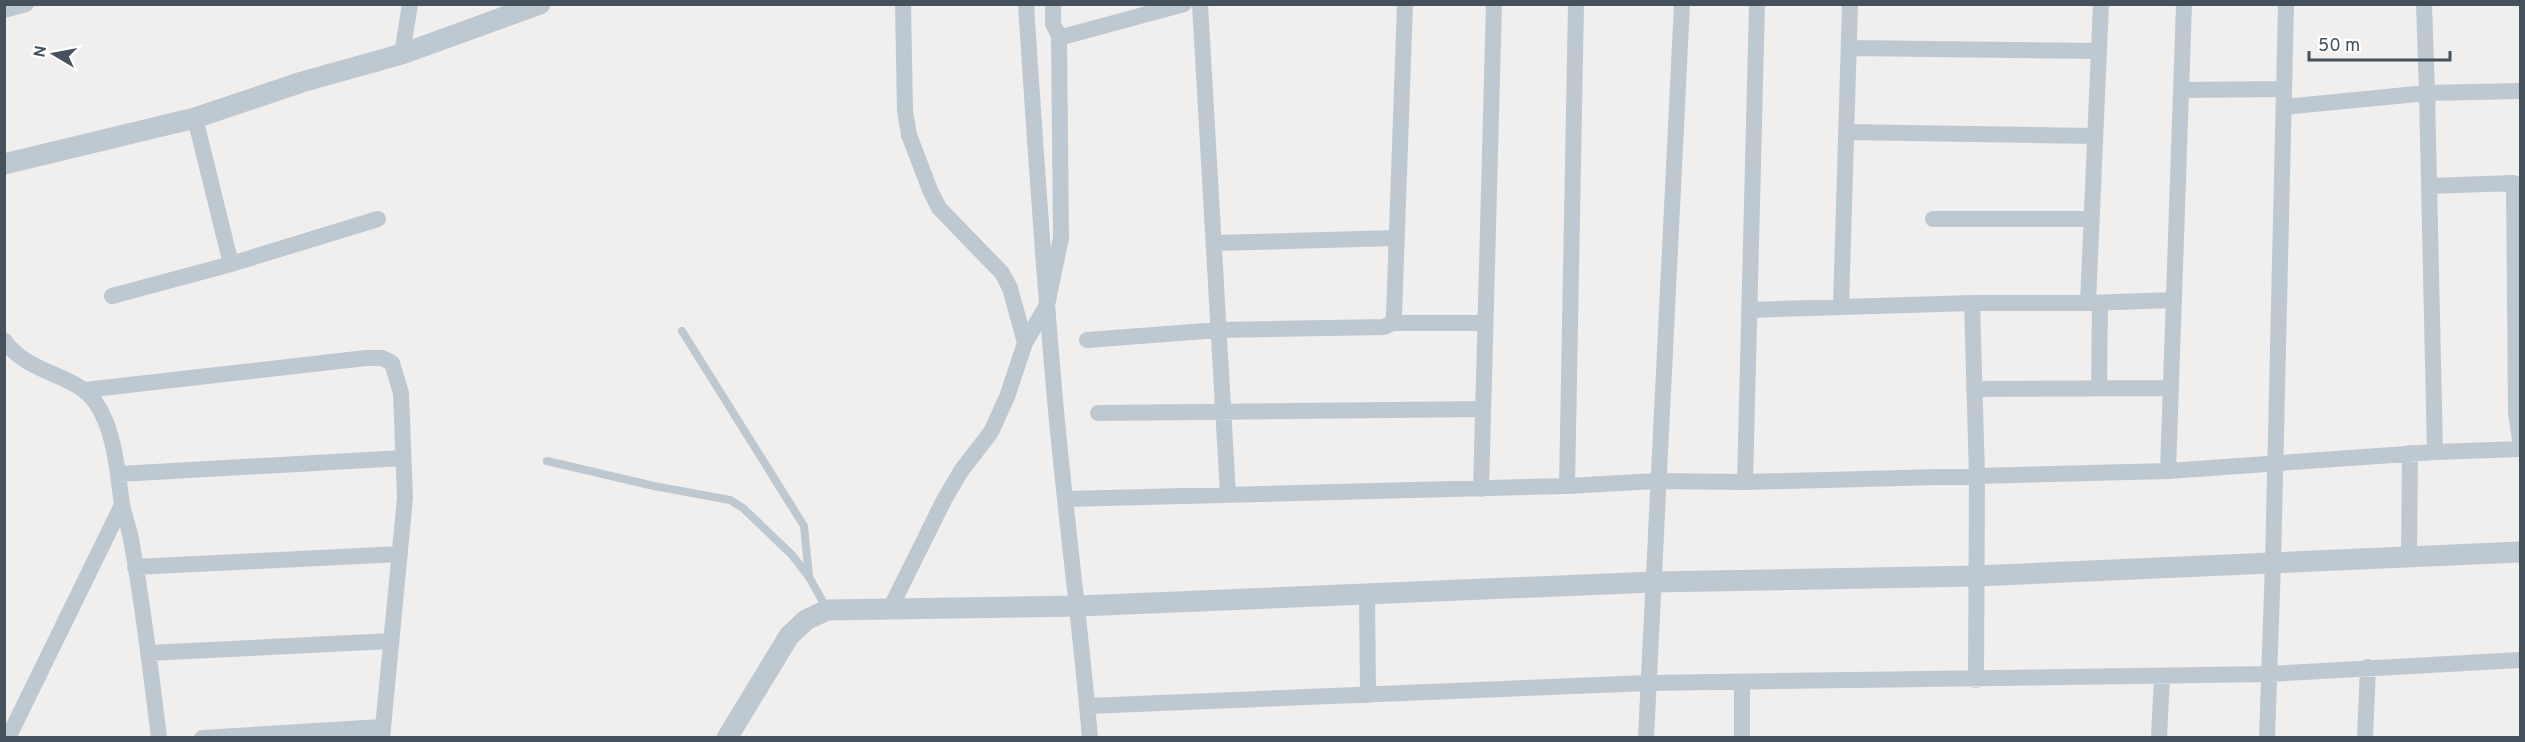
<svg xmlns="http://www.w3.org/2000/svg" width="2525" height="742" font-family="Overpass,sans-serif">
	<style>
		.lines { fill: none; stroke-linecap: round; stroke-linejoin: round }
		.service { stroke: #bec8d1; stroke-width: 8 }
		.minor { stroke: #bec8d1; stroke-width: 16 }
		.tertiary { stroke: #bec8d1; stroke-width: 21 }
	</style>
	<rect width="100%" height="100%" fill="#f1eeee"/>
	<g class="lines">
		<!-- service -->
		<path class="service" d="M682,331l122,195 5,51
			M547,461l107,25 76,14 13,8 49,47 17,22 18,32"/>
		<!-- minor -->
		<path class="minor" d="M903,4l2,107 4,24 21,55 9,18 63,65 8,15 15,55
			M1026,4c9,139 18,279 31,417 10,106 24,211 33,317
			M1053,4v20l6,12h7l118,-32
			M1200,4l28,491
			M4,10l22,-6
			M1849,48l250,3
			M402,54l8,-50
			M2182,90l102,-1
			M2284,107l143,-14 -3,-89
			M195,118l36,146
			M1846,132l249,4
			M2429,186l85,-3 2,230 4,27
			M1933,219h159
			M1214,243l183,-5
			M112,296l119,-32 147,-45
			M2088,303l13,-299
			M1841,307l9,-303
			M1749,310l223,-7
			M1392,323h93
			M4,340c24,35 72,33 92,63 19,28 21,68 26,101 2,12 7,23 9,35 12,65 20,133 28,199
			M1087,340l132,-10 165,-3 8,-4 2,-7 11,-312
			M2099,388l1,-85
			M1974,389l197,-1
			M85,390l281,-32h16l10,5 9,30 4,105 -23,240
			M1098,413l385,-4
			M2435,452l85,-3
			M2168,471l16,-467
			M119,474l284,-16
			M1745,482l12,-478
			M1567,486l9,-482
			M1481,489l13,-485
			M1066,499l501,-13 90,-5 88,1 423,-11 267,-19 -8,-359 93,-2
			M2409,557l1,-104
			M135,567l265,-13
			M1367,594l1,101
			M889,611l55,-111 17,-29 30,-39 16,-35 18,-54 22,-38 14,-67 -2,-202
			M148,653l243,-12
			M1976,680l1,-204 -5,-173h116l86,-3
			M1087,706l561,-23 621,-9 251,-14
			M8,738l114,-233
			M202,738l180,-11
			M1646,738l36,-734
			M1742,738v-55
			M2159,738l3,-62
			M2267,738l6,-175 13,-559
			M2365,738l3,-71"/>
		<!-- tertiary -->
		<path class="tertiary" d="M4,164l191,-46 107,-36 100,-28 138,-50
			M727,738l62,-102 17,-16 21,-10 252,-4 574,-24 324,-6 543,-24"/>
	</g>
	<!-- border -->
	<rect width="2525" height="742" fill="none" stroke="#45515c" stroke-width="12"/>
	<!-- north arrow -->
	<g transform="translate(54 54) rotate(280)" stroke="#ffffff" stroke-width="4.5" paint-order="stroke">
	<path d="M0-4.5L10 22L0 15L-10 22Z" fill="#45515c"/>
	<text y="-9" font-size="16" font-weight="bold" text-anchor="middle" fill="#45515c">N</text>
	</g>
	<!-- scale -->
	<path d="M2309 51v9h141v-9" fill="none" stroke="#45515c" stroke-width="3"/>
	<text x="2318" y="51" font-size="18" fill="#45515c" stroke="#ffffff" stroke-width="4.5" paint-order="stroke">50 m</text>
</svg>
